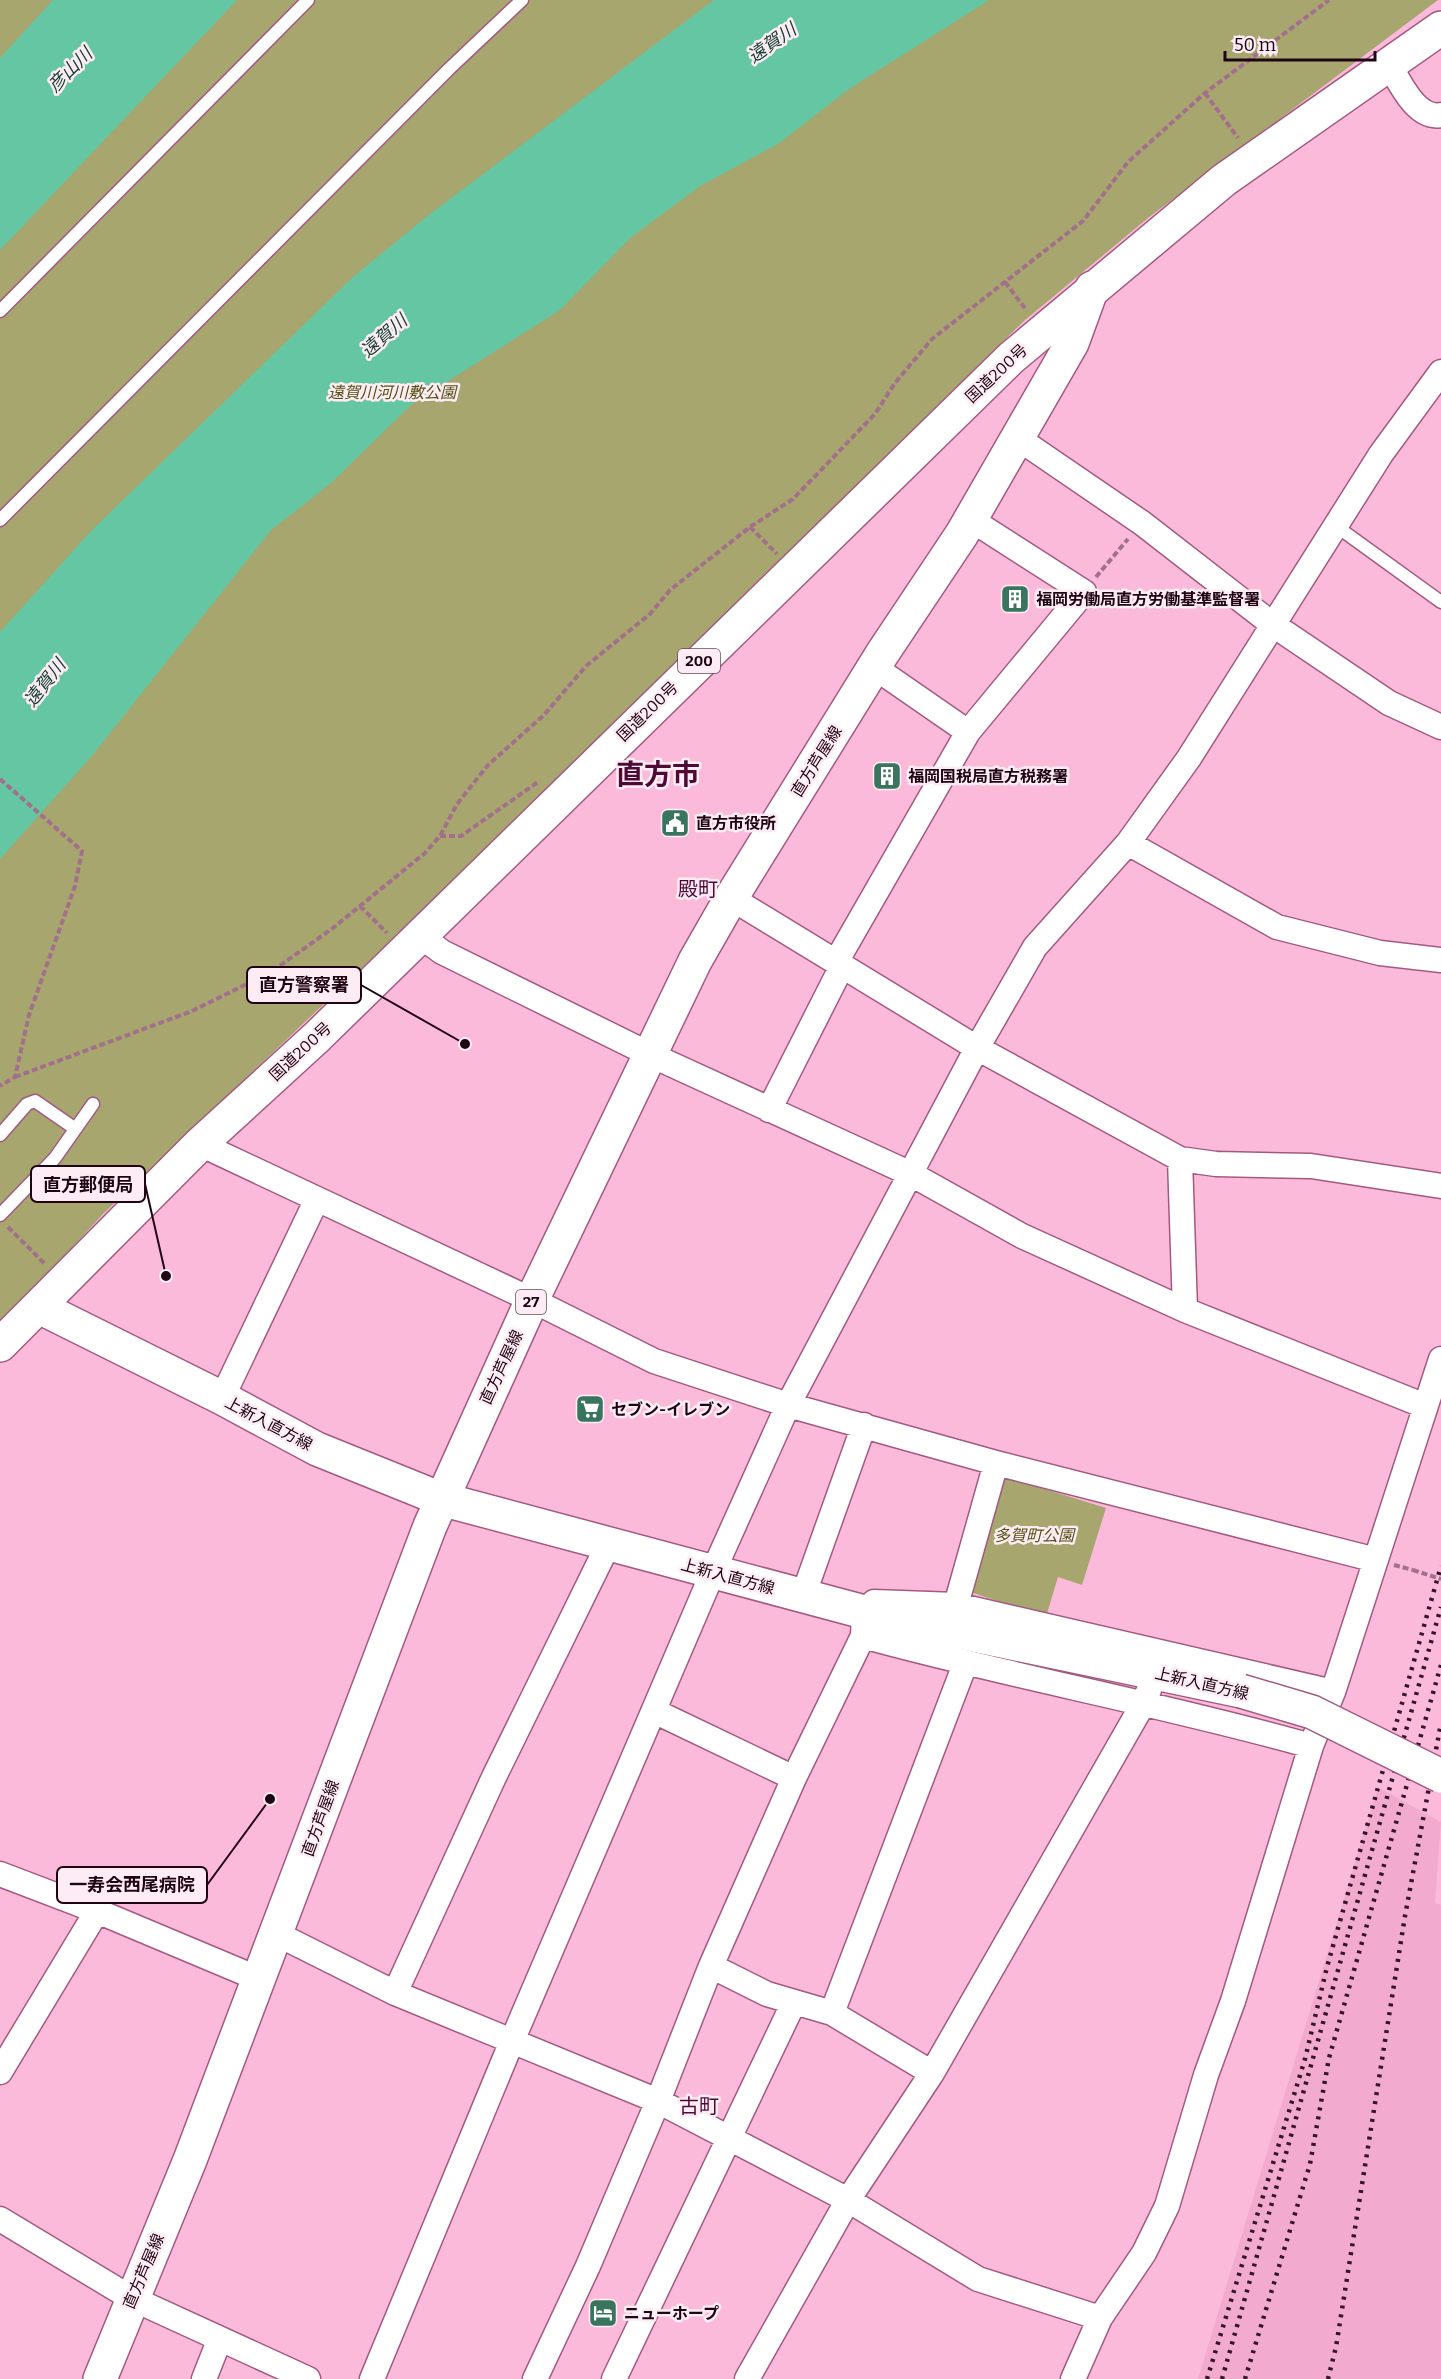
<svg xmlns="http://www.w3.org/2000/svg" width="1441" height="2379" font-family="Bitter,'Noto Sans JP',serif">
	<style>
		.built { fill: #f2abcf }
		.green { fill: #a7a66f }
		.water { fill: #65c6a3 }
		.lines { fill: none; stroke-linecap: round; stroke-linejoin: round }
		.lane-casing { stroke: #a45982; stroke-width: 15 }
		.street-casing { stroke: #a45982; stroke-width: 27 }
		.secondary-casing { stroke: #a45982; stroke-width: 36 }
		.primary-casing { stroke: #a45982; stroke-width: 36 }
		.highway-casing { stroke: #a45982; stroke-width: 36 }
		.path { stroke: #a2708a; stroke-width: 4; stroke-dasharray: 6 3; stroke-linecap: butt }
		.lane { stroke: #fff; stroke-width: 12 }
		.street { stroke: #fff; stroke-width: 24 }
		.secondary { stroke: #fff; stroke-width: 33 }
		.primary { stroke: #fff; stroke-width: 33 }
		.highway { stroke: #fff; stroke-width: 33 }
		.rail { stroke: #351628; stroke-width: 4.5; stroke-dasharray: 3 6; stroke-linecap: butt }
		.secondary-bridge-casing { stroke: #a45982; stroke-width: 36; stroke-linecap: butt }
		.path-bridge { stroke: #a2708a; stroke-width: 4; stroke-dasharray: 6 3; stroke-linecap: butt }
		.secondary-bridge { stroke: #fff; stroke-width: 33 }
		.labels { text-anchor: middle; stroke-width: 5; stroke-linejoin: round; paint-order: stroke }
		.shield { fill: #fdecf4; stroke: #624a57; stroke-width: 1.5 }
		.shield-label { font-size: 15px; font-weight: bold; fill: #1f0414 }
		.street-label { font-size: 16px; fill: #1f0414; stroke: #fdecf4 }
		.park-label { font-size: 16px; font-style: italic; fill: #555213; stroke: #fdecf4 }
		.poi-label { font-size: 16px; font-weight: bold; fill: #1f0414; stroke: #fdecf4; text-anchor: start }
		.water-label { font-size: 18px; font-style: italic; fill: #164132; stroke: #fdecf4 }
		.quarter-label { font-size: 20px; fill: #4e0935; stroke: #fdecf4 }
		.town-label { font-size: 28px; font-weight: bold; fill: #4e0935; stroke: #fdecf4 }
		.leader { fill: none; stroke: #1f0414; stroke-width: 2 }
		.callout-dot { fill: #1f0414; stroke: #fdecf4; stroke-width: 2 }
		.callout { fill: #fdecf4; stroke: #1f0414; stroke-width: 2 }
		.callout-label { font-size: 18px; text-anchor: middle; font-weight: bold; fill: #1f0414 }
	</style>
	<rect width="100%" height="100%" fill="#fcbadb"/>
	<!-- built -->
	<path class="built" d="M1378,1787l63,35 -6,81 6,2v474h-243z"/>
	<!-- green -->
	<path class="green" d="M0,0h1438l-290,218 -124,103 -617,604 -304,289 -103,112z
		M1003,1476l103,32 -24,77 -24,-8 -12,40 -79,-26z"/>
	<!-- water -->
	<path class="water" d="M53,0h184l-237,250v-192z
		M714,0h275l-140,89 -71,55 -78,42 -70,52 -70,72 -148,94 -82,80 -59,46 -180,227 -91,102v-227l92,-102 261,-253 77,-63z"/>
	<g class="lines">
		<!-- lane casing -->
		<g class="lane-casing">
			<path id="lane" d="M0,311l308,-311
				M0,520l449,-451 73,-69
				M1336,526l105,76
				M0,1135l27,-31 8,-3 39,27
				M0,1215l55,-57 38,-54"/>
		</g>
		<!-- street casing -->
		<g class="street-casing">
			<path id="street" d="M1389,64c10,17 27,56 52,51
				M1016,437l126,86 130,101 117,79 52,24
				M874,667l94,65
				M1128,843l149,84 103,26 61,7
				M731,898l246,150 203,111 36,5 95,2 130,20
				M419,935l23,17 209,103 260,119 111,62 163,74 240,96
				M836,962l132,-230 116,-140 -114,-73
				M769,1110l73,-144
				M200,1144l332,156 122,61 134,44 208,58 380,97
				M1180,1159l5,151
				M222,1398l95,-199
				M803,1596l61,-171
				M956,1605l40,-142
				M863,1636c148,41 300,68 448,110
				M654,1711l140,67
				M0,1874l97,37 162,68
				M277,1934l118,59 263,108 190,99 130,79 122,39
				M711,1966l56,28 65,19 100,60
				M395,1993l99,-216 114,-232
				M832,2013l133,-349
				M0,2072l97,-161
				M0,2219l131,79 177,81
				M204,2379l15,-38
				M372,2379l140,-338 201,-469 75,-167 189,-357 58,-101 93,-104 61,-85 192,-304 60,-82
				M535,2379l53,-113 70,-165 53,-135 83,-188 69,-142 1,-24 10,-10 82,3 377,87
				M614,2379l180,-377
				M747,2379l101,-179 84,-127 211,-369 6,-14
				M1073,2379l27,-61 44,-65 23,-47 39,-131 27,-74 78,-255 22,-54 108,-333"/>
		</g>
		<!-- secondary casing -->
		<g class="secondary-casing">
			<path id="secondary" d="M39,1307l183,91 95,51 124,50 423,113 377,79"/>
		</g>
		<!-- primary casing -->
		<g class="primary-casing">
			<path id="primary" d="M100,2379l90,-219 240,-634 102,-226 163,-339 36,-63 151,-244 80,-120 110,-191 20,-55"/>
		</g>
		<!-- highway casing -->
		<g class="highway-casing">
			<path id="highway" d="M0,1345l200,-201 117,-107 694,-679 213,-178 217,-152"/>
		</g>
		<!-- path -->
		<path class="path" d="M1205,93l33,45
			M1005,282l22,29
			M750,527l27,27
			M1096,577l32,-38
			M0,779l82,72 -7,35 -46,129 -14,62 -15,9
			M440,836h21l77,-54
			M360,906l27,27
			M15,1077l177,-66 79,-39 62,-44 92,-75 15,-17 17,-32 31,-39 56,-50 42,-49 64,-52 20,-24 80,-63 43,-28 82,-85 20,-31 37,-44 151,-118 45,-59 77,-69 124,-93
			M8,1227l37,37
			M1394,1565l19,5"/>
		<!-- lane -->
		<use href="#lane" class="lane"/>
		<!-- street -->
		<use href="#street" class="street"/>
		<!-- secondary -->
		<use href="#secondary" class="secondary"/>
		<!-- primary -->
		<use href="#primary" class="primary"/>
		<!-- highway -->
		<use href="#highway" class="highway"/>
		<!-- rail -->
		<path class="rail" d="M1207,2379l98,-320 22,-92 114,-401
			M1222,2379l219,-772
			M1245,2379l65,-215 19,-106 112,-393
			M1328,2379l8,-32 69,-431 36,-193"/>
		<!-- secondary-bridge casing -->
		<g class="secondary-bridge-casing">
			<path id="secondary-bridge" d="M1241,1691l71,21 129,64"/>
		</g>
		<!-- path-bridge -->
		<path class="path-bridge" d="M1413,1570l28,9"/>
		<!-- secondary-bridge -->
		<use href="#secondary-bridge" class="secondary-bridge"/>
	</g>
	<!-- icons -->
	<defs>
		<g id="building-square" transform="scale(1.5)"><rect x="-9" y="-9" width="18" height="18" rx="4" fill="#39745f" stroke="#fdecf4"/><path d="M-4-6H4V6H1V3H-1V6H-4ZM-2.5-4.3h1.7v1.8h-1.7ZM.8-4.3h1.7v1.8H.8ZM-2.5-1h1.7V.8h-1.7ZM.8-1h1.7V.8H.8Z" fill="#fff"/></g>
		<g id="civic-square" transform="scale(1.5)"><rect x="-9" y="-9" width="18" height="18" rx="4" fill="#39745f" stroke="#fdecf4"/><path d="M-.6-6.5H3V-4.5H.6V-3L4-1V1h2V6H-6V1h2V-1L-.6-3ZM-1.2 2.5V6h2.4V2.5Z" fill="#fff"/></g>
		<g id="supermarket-square" transform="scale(1.5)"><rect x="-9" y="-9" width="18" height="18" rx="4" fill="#39745f" stroke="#fdecf4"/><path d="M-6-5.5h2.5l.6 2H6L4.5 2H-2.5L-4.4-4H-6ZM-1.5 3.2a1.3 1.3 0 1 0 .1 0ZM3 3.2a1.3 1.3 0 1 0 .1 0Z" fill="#fff"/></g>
		<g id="hotel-square" transform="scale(1.5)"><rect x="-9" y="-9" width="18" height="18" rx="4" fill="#39745f" stroke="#fdecf4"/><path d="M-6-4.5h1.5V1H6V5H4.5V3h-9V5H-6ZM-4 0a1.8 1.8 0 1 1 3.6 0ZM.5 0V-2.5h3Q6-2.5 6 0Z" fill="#fff"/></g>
	</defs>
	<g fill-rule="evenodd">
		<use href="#building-square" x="1015" y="599"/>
		<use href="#building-square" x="887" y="776"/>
		<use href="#civic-square" x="675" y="823"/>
		<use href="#supermarket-square" x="590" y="1409"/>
		<use href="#hotel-square" x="603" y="2313"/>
	</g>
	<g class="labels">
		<!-- shield labels -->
		<g class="shield">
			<rect x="678" y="649" width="42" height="24" rx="4.5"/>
			<rect x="516" y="1290" width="30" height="24" rx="4.5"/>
		</g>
		<g class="shield-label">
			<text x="699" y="666">200</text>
			<text x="531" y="1307">27</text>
		</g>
		<!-- street labels -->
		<g class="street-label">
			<text transform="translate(996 373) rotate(-43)" y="6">国道200号</text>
			<text transform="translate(647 711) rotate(-44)" y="6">国道200号</text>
			<text transform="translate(816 761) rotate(-58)" y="6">直方芦屋線</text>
			<text transform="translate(300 1051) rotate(-43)" y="6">国道200号</text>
			<text transform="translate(501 1367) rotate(-65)" y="6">直方芦屋線</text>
			<text transform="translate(269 1423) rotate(28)" y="6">上新入直方線</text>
			<text transform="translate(728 1576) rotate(15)" y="6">上新入直方線</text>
			<text transform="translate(1202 1683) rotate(13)" y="6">上新入直方線</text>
			<text transform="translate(320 1818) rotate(-70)" y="6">直方芦屋線</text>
			<text transform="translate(143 2271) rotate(-67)" y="6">直方芦屋線</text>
		</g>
		<!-- park labels -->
		<g class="park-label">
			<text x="392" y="398">遠賀川河川敷公園</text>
			<text x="1034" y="1541">多賀町公園</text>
		</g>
		<!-- poi labels -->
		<g class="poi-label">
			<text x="1036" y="605">福岡労働局直方労働基準監督署</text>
			<text x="908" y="782">福岡国税局直方税務署</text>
			<text x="696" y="829">直方市役所</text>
			<text x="611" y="1415">セブン-イレブン</text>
			<text x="624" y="2319">ニューホープ</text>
		</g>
		<!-- water labels -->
		<g class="water-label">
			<text transform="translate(772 43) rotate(-35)" y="6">遠賀川</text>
			<text transform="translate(70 70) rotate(-45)" y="6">彦山川</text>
			<text transform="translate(384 336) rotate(-41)" y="6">遠賀川</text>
			<text transform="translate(45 683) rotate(-52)" y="6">遠賀川</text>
		</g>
		<!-- quarter labels -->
		<g class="quarter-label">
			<text x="698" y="896">殿町</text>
			<text x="699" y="2113">古町</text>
		</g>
		<!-- town labels -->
		<g class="town-label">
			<text x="658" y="784">直方市</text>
		</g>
	</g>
	<!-- callouts -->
	<path class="leader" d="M465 1044L361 985M166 1276L145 1184M270 1799L207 1885"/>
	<g class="callout-dot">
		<circle cx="465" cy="1044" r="6"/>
		<circle cx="166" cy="1276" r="6"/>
		<circle cx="270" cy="1799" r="6"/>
	</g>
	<g class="callout">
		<rect x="247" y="967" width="114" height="36" rx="6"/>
		<rect x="31" y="1166" width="114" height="36" rx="6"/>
		<rect x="57" y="1867" width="150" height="36" rx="6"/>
	</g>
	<g class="callout-label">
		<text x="304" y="991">直方警察署</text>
		<text x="88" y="1191">直方郵便局</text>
		<text x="132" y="1891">一寿会西尾病院</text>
	</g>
	<!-- scale -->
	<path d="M1225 51v9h150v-9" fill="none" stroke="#1f0414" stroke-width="3"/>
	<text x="1234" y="51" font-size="18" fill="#1f0414" stroke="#fdecf4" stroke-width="4.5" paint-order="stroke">50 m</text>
</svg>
